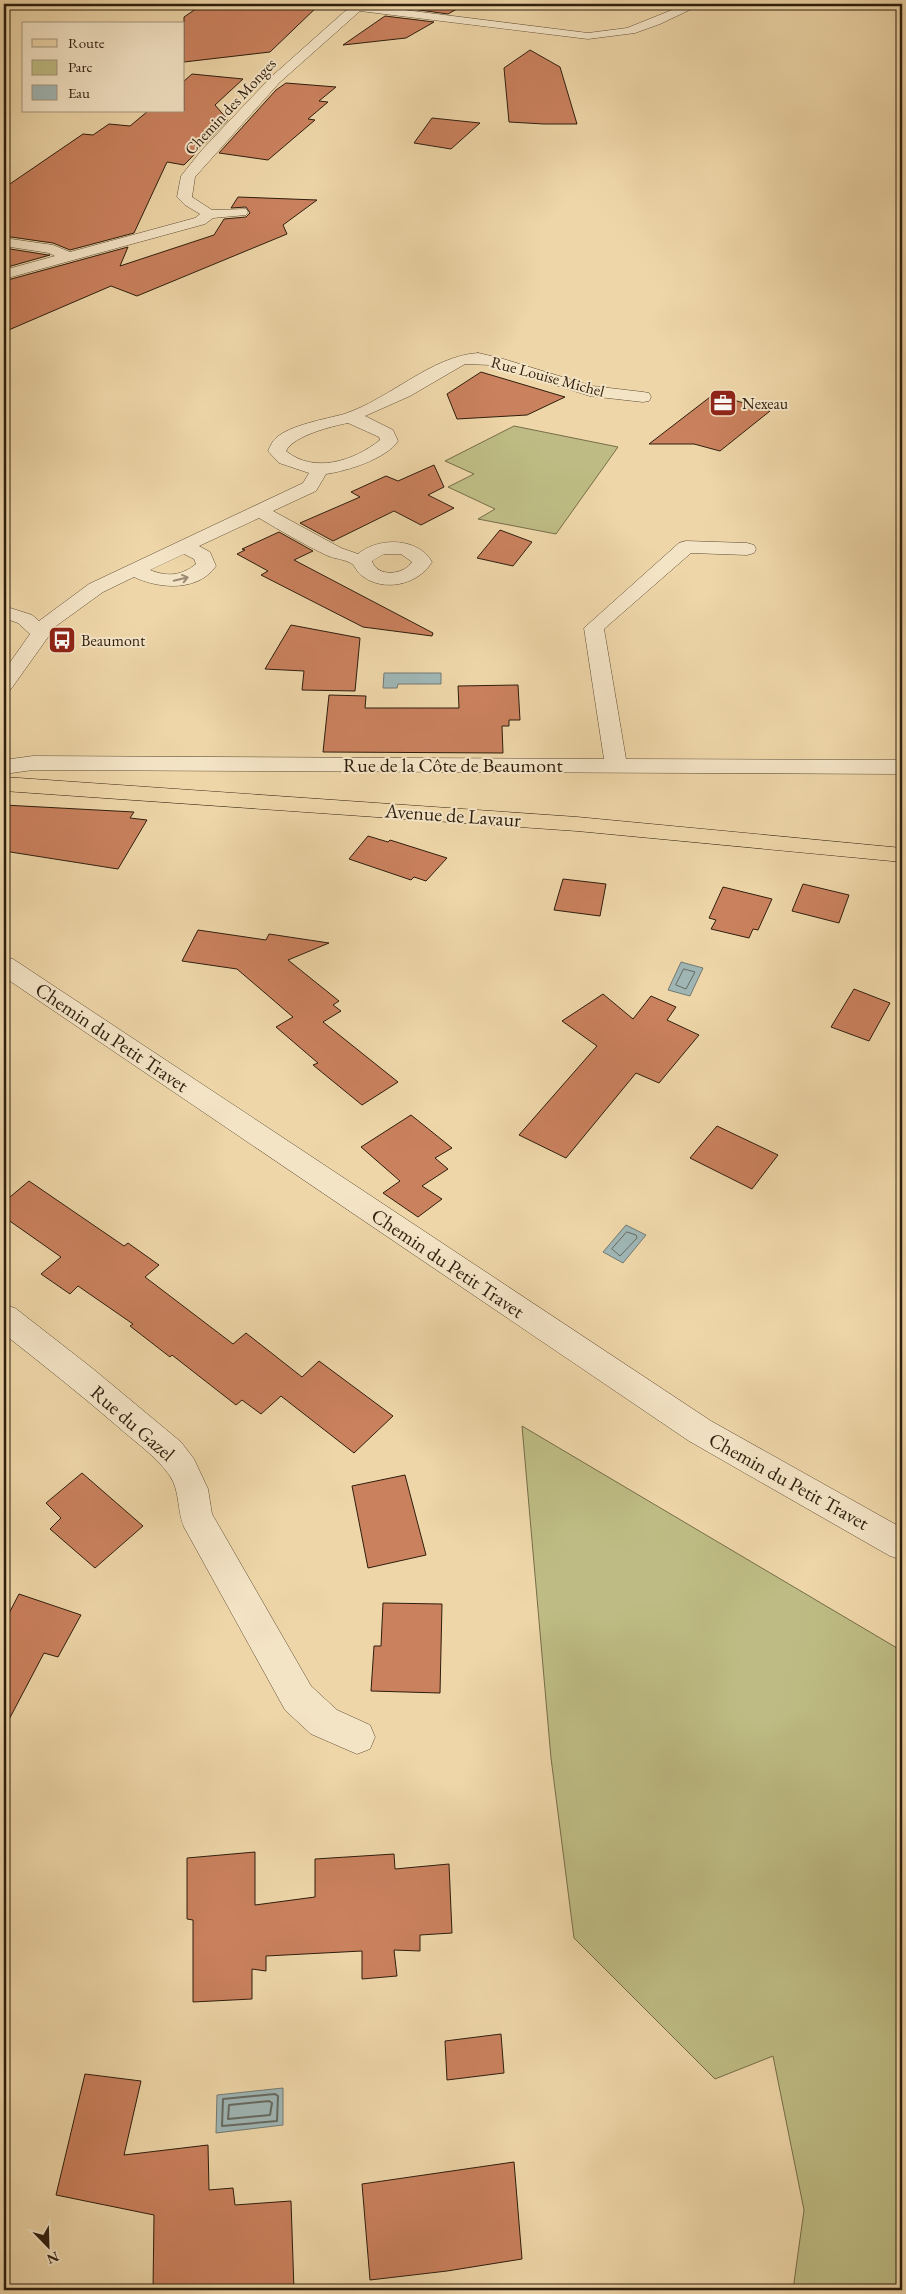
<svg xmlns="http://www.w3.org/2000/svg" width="906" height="2294" font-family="'EB Garamond',serif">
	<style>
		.green { fill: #bebc84; stroke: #766d48 }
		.water { fill: #9fb6b5; stroke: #727972 }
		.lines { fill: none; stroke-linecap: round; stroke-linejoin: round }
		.shore-far1 { stroke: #666a61; stroke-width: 1 }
		.shore { stroke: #666a61; stroke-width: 2 }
		.building { fill: #ca815e; stroke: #2e1e0d }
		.minor-casing { stroke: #5e4c34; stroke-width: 1 }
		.primary-casing { stroke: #2e1e0d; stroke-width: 1 }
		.minor { fill: #f4e4c6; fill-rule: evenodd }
		.primary { fill: #eed6a8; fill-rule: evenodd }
		.oneway { stroke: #9b8b73 }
		.labels { text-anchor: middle; stroke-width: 4; stroke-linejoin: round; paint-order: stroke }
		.far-street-label { font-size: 16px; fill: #2e1e0d; stroke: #f4e4c6 }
		.far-poi-label { font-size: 16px; fill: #2e1e0d; stroke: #f4e4c6; text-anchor: start }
		.street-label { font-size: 20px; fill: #2e1e0d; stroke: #f4e4c6 }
	</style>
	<rect width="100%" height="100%" fill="#eed6a8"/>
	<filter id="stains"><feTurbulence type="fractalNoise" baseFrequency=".004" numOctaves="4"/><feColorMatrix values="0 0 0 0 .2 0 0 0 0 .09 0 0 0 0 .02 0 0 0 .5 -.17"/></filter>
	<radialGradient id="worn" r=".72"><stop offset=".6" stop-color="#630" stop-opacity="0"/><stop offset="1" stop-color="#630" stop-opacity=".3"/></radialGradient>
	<!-- green -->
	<path class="green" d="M514,426l104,21 -62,87 -78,-15 17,-10 -47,-22 26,-13 -29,-13z
		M522,1426l380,225v639h-109l11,-80 -31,-154 -58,23 -141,-141 -23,-180z"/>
	<!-- water -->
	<path class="water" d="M384,673h57v11h-43l-1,4h-14z
		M681,962l22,6 -13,28 -22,-6z
		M626,1225l20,10 -23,28 -20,-11z
		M283,2088v37l-67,8 1,-38z"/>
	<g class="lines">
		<!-- shore-far1 -->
		<path class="shore-far1" d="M684,969l11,3 -9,17 -10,-4z
			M627,1232l9,3 1,3 -17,18 -8,-7z"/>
		<!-- shore -->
		<path class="shore" d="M275,2094l3,2 -1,25 -55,5 1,-27z
			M269,2101l3,2 -2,12 -42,4 1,-14z"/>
	</g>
	<!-- building -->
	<path class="building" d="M203,4h117l-50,48 -86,10v-45z
		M404,4h62l-18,10 -50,-7z
		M385,16l49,6 -28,16 -63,7z
		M530,50l30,17 17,57h-33l-35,-2 -5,-54z
		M192,74l51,5 -28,26 13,15 -44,45 -17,-3 -33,71 -64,17 -17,-7 -49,-7v-48l79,-54 10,1 16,-11 21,2 18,-15h36v-30z
		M286,83l50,4 -17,14 9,1 -20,17 7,1 -47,40 -49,-7 57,-63z
		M432,118l48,5 -29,26 -37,-6z
		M238,197l79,3 -34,25 4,9 -150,62 -26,-10 -107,46v-51l124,-34 -8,19 94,-31 10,-16 22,-2 4,-4 -4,-6 -15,1z
		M4,248l44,7h2l-46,13z
		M481,372l84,25 -38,18 -70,4 -10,-25z
		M714,394l56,17 -50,40 -26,-7h-45z
		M434,465l10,22 -16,8 26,13 -33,17 -27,-14 -61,30 -33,-18 60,-26 -9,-5 35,-16 12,5z
		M500,530l32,12 -19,24 -36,-8z
		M279,532l34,19 -19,9 139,73 -1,3 -69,-9 -102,-52 7,-4 -31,-17 8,-4 -3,-1z
		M291,625l69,13 -5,53 -53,-1 2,-19 -39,-2z
		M518,685l2,35h-11v6h-7l1,27 -180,-1 6,-57 37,1 -1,12h94l-1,-22z
		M4,805l130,7 -4,6 17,2 -29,49 -114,-18z
		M368,836l20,6 2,-2 57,18 -21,23 -12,-4 -3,3 -62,-21z
		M563,879l43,5 -6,32 -46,-6z
		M803,884l46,11 -10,28 -47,-12z
		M723,887l49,12 -14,31 -5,-1 -4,9 -38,-9 5,-9 -7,-2z
		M198,930l68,10 3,-6 60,9 -41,17 51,41 -6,4 8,6 -18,11 75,60 -36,23 -49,-40 5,-2 -42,-36 17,-10 -56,-48 -55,-8z
		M854,989l36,14 -21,38 -38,-14z
		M603,994l30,25 18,-23 25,11 -9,13 32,15 -40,48 -23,-10 -70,85 -47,-23 78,-89 -35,-25z
		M411,1115l41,33 -17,10 13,11 -26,17 20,13 -24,18 -35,-24 17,-12 -39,-34z
		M717,1126l61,29 -26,34 -62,-31z
		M29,1181l95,65 4,-3 31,22 -14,12 88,67 13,-11 56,44 17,-16 74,55 -39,37 -73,-57 -20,18 -19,-14 -6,5 -64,-50 -2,2 -40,-31 3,-2 -55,-38 -8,8 -29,-20 20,-17 -57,-40v-15z
		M82,1473l61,53 -48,42 -45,-39 11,-11 -15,-15z
		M405,1475l21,80 -58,13 -16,-82z
		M19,1594l62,21 -23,42 -14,-4 -40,76v-106z
		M383,1603l59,1 -2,89 -69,-2 3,-45h7z
		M255,1852v53l60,-8v-38l79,-5 1,15 54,-5 3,69 -32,2v16l-26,-1 3,26 -35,3v-28l-96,5v15l-14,-2v30l-59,3v-82l-6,-1v-61z
		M501,2034l3,39 -57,7 -2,-39z
		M85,2074l56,7 -17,74 84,-10 1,45 24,-2 2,17 56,-4 3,89h-141l1,-75 -98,-20z
		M514,2162l8,97 -75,12 -77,9 -8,-96z"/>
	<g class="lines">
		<!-- minor casing -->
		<g class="minor-casing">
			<path id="minor" d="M357,4l231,29 39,-5 60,-24h15l-42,20 -25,9 -47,6 -228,-28 -81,72 -84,94 -3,20 20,13 34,-1 2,3 -2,3 -33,3 -8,6 -201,55v-9l51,-14 -6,-3 -45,-7v-8l49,7 17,7 125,-34 5,-4 -15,-9 -8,-8 4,-21 20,-25 70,-74 73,-65z
				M478,353l22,5 92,28 51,6 6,1 2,4 -2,4 -6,1 -53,-6 -99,-31 -26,-1 -55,32 -45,20 28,14 5,11c-12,18 -51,30 -72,33l-10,17 -43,20 68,37 17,6c20,-17 60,-17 74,8 -14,23 -49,31 -71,13 -4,-3 -6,-9 -9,-11 -7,-5 -18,-5 -26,-9 -23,-11 -45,-24 -67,-37l-60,28 11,6 6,14c-18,26 -57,23 -82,11l-31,15 -47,34 -45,63 -7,2v-20l26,-37 -12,-11 -14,-5v-12l28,9 7,6 50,-37 214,-101 6,-10 -30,-10 -11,-12c2,-4 4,-10 8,-13 14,-13 50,-19 68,-24 46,-15 87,-58 134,-61zM348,423l31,14 1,3c-26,21 -66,34 -94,11 7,-15 46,-25 62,-28zM184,554l10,5 2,5c-15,12 -29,13 -46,6zM384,554h17l11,8c-8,13 -35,16 -40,-1z
				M686,541l61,2 7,2 2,4 -2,4 -7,2 -56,-2 -87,76 22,130 276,1v14l-869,-4 -29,4v-14l29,-4 571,3 -20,-131 95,-85z
				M4,957l9,2 698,462 191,107v32l-12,-4 -201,-115 -685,-464z
				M4,1305l11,3 77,60 89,74 13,17 14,30 4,25 99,172 26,24 33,15 5,12 -5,12 -13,5 -46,-20 -26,-24 -101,-183c-7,-16 -4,-36 -14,-51 -14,-20 -35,-34 -53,-50 -37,-32 -75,-62 -113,-92z"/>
		</g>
		<!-- primary casing -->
		<g class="primary-casing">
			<path id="primary" d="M4,777l573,40 325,31v14l-325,-31 -573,-40z"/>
		</g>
		<!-- minor -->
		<use href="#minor" class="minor"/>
		<!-- primary -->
		<use href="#primary" class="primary"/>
	</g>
	<!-- one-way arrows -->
	<defs><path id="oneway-shaft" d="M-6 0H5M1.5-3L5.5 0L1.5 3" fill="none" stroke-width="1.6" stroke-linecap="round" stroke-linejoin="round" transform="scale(1.25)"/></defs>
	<use class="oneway" href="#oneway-shaft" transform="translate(181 579) rotate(-13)"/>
	<!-- icons -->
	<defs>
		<g id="office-square" transform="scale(1.4375)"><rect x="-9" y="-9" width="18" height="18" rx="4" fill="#8f2418" stroke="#f4e4c6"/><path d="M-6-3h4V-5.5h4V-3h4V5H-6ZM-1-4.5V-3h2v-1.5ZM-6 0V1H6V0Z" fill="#fff"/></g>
		<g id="bus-square" transform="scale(1.4375)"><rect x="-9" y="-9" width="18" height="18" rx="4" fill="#8f2418" stroke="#f4e4c6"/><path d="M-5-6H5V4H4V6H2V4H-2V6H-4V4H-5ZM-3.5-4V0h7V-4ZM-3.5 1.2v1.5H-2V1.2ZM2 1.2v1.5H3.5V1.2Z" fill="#fff"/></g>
	</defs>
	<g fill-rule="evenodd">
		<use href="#office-square" x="723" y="403"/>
		<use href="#bus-square" x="62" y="640"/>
	</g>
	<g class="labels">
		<!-- far-street labels -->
		<g class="far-street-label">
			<text transform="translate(230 106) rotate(-47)" y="6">Chemin des Monges</text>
			<text transform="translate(548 376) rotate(15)" y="6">Rue Louise Michel</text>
		</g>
		<!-- far-poi labels -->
		<g class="far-poi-label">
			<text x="742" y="409">Nexeau</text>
			<text x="81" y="646">Beaumont</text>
		</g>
		<!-- street labels -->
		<g class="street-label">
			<text x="453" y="772">Rue de la Côte de Beaumont</text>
			<text transform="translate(453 815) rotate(4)" y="7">Avenue de Lavaur</text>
			<text transform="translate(112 1037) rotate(34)" y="7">Chemin du Petit Travet</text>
			<text transform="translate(448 1263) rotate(34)" y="7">Chemin du Petit Travet</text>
			<text transform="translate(133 1423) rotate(41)" y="7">Rue du Gazel</text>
			<text transform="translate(789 1481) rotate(29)" y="7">Chemin du Petit Travet</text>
		</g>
	</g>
	<!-- margin -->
	<rect width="906" height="2294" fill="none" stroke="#eed6a8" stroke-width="20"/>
	<rect x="5" y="5" width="896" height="2284" fill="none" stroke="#2e1e0d" stroke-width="2.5"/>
	<rect x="10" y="10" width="886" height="2274" fill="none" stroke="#2e1e0d"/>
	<!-- legend -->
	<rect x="22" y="22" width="162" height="90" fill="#f4e4c6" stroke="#a5957c"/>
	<rect x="32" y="39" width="25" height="8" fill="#eed6a8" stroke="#a5957c"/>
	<text x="68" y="48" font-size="15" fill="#2e1e0d">Route</text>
	<rect x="32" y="60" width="25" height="15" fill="#bebc84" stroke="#a5957c"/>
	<text x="68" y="72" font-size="15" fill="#2e1e0d">Parc</text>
	<rect x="32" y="85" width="25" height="15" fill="#9fb6b5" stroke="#a5957c"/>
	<text x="68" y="98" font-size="15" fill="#2e1e0d">Eau</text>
	<!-- north arrow -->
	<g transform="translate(48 2246) rotate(157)" stroke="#f4e4c6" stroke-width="4" paint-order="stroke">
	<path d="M0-4L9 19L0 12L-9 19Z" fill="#2e1e0d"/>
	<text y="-8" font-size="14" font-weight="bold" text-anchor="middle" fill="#2e1e0d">N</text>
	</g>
	<rect width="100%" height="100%" filter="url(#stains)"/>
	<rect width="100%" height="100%" fill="url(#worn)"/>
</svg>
